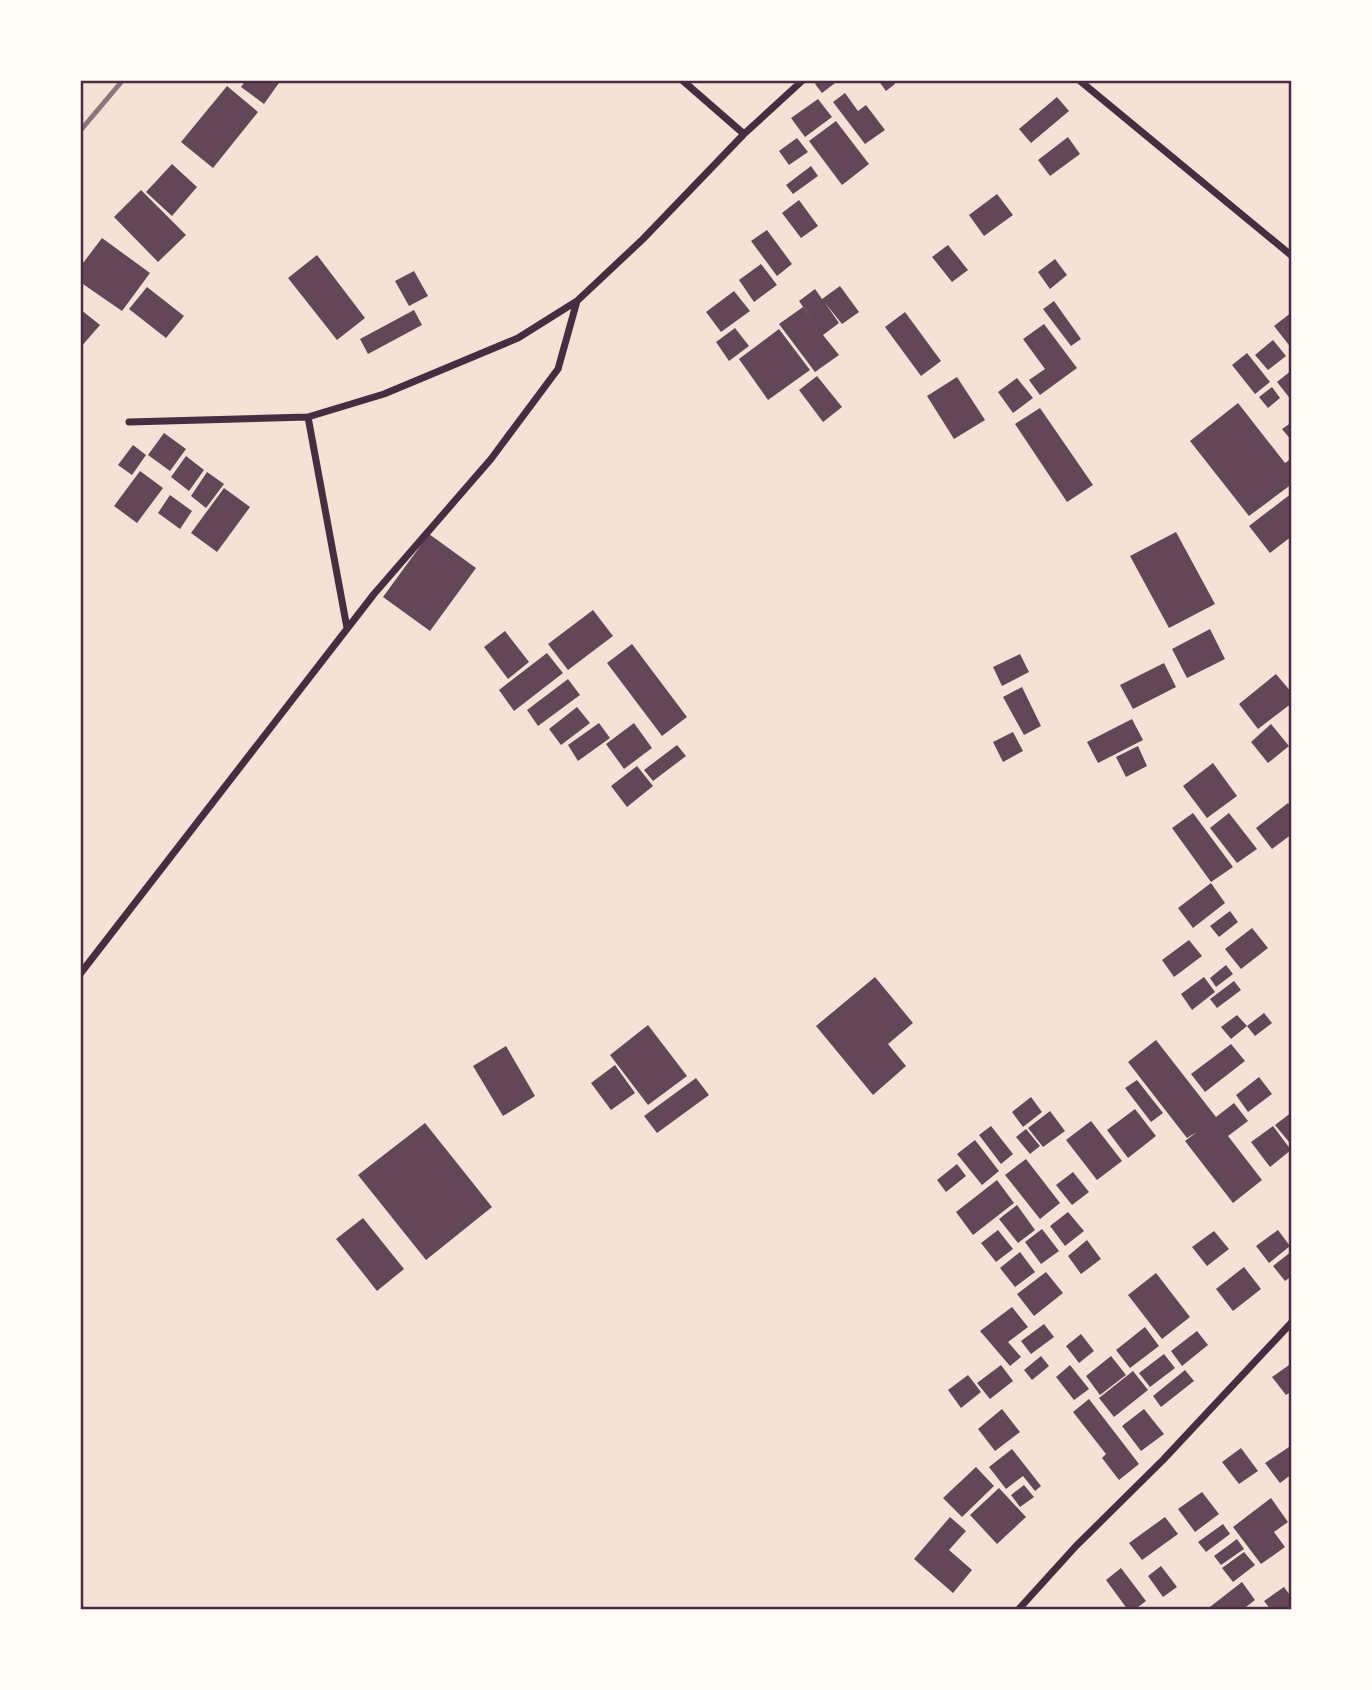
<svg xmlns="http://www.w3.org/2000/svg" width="1372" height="1690" font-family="'Archivo Narrow',sans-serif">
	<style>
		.building { fill: #644757 }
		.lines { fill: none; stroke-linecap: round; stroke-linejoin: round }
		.minor { stroke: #4a2c40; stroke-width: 7 }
		.rail { stroke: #8f747c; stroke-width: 5 }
		.neatline { fill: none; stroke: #4a2c40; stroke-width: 2.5 }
	</style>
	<rect width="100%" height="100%" fill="#f7e1d7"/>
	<!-- building -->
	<path class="building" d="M246,80h35l-17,24 -23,-17z
		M819,80h20l-17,13 -7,-9z
		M878,80h15l2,4 -9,7z
		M227,86l31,26 -45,56 -32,-26z
		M845,93l13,18 8,-6 19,25 -20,14 -32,-42z
		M1057,97l12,14 -38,32 -12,-14z
		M818,99l14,18 -27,20 -14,-19z
		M836,121l33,43 -27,21 -33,-44z
		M1068,137l12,17 -30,22 -12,-16z
		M797,138l11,14 -19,13 -10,-14z
		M172,164l25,23 -25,29 -26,-24z
		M811,166l7,10 -25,18 -7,-9z
		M141,190l45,45 -28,27 -44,-45z
		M997,194l16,21 -29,21 -15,-21z
		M799,200l19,26 -17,12 -19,-25z
		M767,230l25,34 -15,12 -26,-35z
		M102,238l48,35 -28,38 -42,-29v-15z
		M948,245l20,25 -16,12 -20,-25z
		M317,255l48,63 -28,22 -49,-62z
		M1055,259l12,16 -17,14 -12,-17z
		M761,264l16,21 -23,17 -15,-22z
		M414,271l14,25 -19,10 -14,-25z
		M840,286l19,26 -17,12 -17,-21 14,20 -16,12 16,20 -24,17 -36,-48 24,-17 10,14 -14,-20 16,-12 7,10z
		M147,287l37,29 -18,22 -37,-29z
		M734,291l16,20 -29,21 -15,-20z
		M1054,301l27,38 -10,7 -28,-37z
		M80,309l20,16 -20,23z
		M414,310l8,15 -54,29 -8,-15z
		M905,312l36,49 -20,15 -36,-49z
		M1292,312v37l-18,-23z
		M1044,324l33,44 -37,27 -11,-15 16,-11 -22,-30z
		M735,328l14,18 -20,15 -13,-19z
		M779,329l31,41 -42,30 -29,-41z
		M1273,340l13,16 -18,14 -13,-15z
		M1247,353l23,29 -15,12 -23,-29z
		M1292,370v31l-15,-19z
		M817,376l25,31 -19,15 -24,-32z
		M957,377l28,43 -31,19 -27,-43z
		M1017,378l16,20 -20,15 -15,-21z
		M1272,387l8,11 -12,10 -9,-11z
		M1238,403l47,60 7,-5v26l-43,32 -59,-75z
		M1040,408l53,77 -26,17 -52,-78z
		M1292,422v19l-10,-12z
		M164,433l22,16 -16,22 -22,-16z
		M133,445l13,10 -14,20 -14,-10z
		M186,456l18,14 -15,21 -18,-14z
		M140,471l23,17 -26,35 -23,-17z
		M207,472l17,12 -18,24 -15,-12z
		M224,488l26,19 -33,45 -26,-19z
		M1292,493v43l-22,17 -21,-27z
		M170,495l22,16 -12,18 -22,-16z
		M1176,532l39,72 -46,24 -39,-72z
		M429,534l47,34 -46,63 -47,-34z
		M593,610l20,26 -45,34 -20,-26z
		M1210,629l15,30 -38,19 -15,-29z
		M505,631l24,31 -21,17 -24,-32z
		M632,644l55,73 -25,19 -55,-73z
		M547,653l16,20 -49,38 -15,-21z
		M1020,654l9,18 -27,14 -9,-19z
		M1164,663l12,24 -43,22 -13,-24z
		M1276,674l16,19v10l-34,26 -19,-25z
		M568,679l12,16 -42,31 -11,-16z
		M1022,687l19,39 -17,9 -21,-38z
		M577,707l13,16 -29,22 -12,-16z
		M1132,719l11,21 -45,23 -11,-21z
		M599,723l11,15 -32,23 -10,-16z
		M634,723l18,25 -28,21 -18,-25z
		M1271,724l18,22 -21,17 -17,-21z
		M1013,732l10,19 -20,11 -10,-20z
		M677,745l9,11 -33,25 -9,-11z
		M1138,746l9,20 -21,11 -10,-20z
		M1213,763l24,33 -30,22 -24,-32z
		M637,766l16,20 -26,21 -16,-21z
		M1288,803l4,5v26l-20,15 -16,-21z
		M1193,813l40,54 -22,15 -39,-54z
		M1229,813l28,36 -20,14 -27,-35z
		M1211,883l14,20 -32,25 -15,-20z
		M1230,911l8,11 -19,15 -9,-11z
		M1252,928l16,20 -27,21 -16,-20z
		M1189,940l13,16 -28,21 -12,-17z
		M1226,965l7,9 -17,13 -6,-9z
		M875,977l38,46 -25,21 18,22 -33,29 -57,-69z
		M1204,977l11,15 -23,18 -11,-16z
		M1234,981l7,9 -24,18 -7,-9z
		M1264,1013l8,10 -17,13 -8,-10z
		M1237,1015l10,11 -16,13 -10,-12z
		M648,1025l39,51 -39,29 -38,-50z
		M1156,1040l60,77 18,-14 14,18 -20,15 34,44 -29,23 -48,-62 12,-9 -10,6 -59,-76z
		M1231,1044l14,17 -40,31 -14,-18z
		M506,1046l29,50 -32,20 -30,-50z
		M615,1065l20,28 -24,17 -20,-27z
		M1259,1077l13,17 -24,18 -12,-17z
		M696,1078l13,17 -52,38 -13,-17z
		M1137,1080l26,33 -12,9 -26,-34z
		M1031,1097l11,15 -19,15 -11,-15z
		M1135,1109l21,27 -28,22 -21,-28z
		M1050,1111l15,20 -22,16 -15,-19z
		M1292,1112v29l-3,1 -14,-17z
		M1091,1121l31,40 -25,19 -31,-40z
		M425,1123l67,84 -66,53 -68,-85z
		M991,1126l22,28 -12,10 -22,-29z
		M1273,1126l18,24 -21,17 -19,-25z
		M1026,1129l14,17 -10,8 -14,-17z
		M975,1140l24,31 -17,14 -25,-31z
		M1026,1159l34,44 -20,16 -35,-44z
		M957,1164l9,12 -20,16 -9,-12z
		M1073,1172l16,20 -17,13 -16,-20z
		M997,1180l17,23 -41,32 -17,-23z
		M1017,1205l18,25 -17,13 -19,-24z
		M1068,1212l16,19 -19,15 -15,-20z
		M363,1218l41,51 -27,22 -41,-52z
		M1042,1229l17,22 -18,13 -16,-22z
		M998,1230l15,19 -17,13 -15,-19z
		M1278,1230l12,16 -21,17 -13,-17z
		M1214,1231l15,18 -22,17 -15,-19z
		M1087,1240l14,19 -20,15 -13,-18z
		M1292,1251v25l-7,5 -12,-15z
		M1020,1252l15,20 -20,15 -15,-19z
		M1244,1267l17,22 -28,22 -17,-22z
		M1046,1272l17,21 -29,23 -17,-22z
		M1156,1273l34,44 -28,22 -34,-44z
		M1012,1307l16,20 -20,15 13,15 -11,9 -30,-35z
		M1044,1324l10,13 -23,17 -10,-13z
		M1145,1327l14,19 -29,22 -14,-18z
		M1197,1331l11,14 -26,21 -11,-15z
		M1081,1334l13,17 -15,12 -13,-17z
		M1164,1354l11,14 -25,19 -11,-14z
		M1041,1356l8,10 -17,14 -8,-10z
		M1111,1356l15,19 -26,20 -14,-19z
		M1292,1363v28l-6,4 -14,-18z
		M1001,1365l12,16 -23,18 -13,-16z
		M1070,1365l19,24 -15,11 -18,-23z
		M1185,1370l9,11 -33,26 -8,-11z
		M1133,1371l15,19 -34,27 -15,-19z
		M968,1375l13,17 -20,16 -13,-18z
		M1089,1399l50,65 -20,16 -17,-22 4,-4 -33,-42z
		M1002,1409l18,23 -25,19 -17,-22z
		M1144,1409l20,25 -23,17 -19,-25z
		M1289,1447l3,3v24l-12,9 -15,-20z
		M1241,1448l17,23 -19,13 -17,-22z
		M1012,1449l29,37 -6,5 -12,-15 -17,13 -17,-22z
		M976,1467l18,19 -32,31 -19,-19z
		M1024,1485l10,12 -14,10 -9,-12z
		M999,1488l27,29 -29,27 -27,-29z
		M1202,1492l17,22 -24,18 -17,-23z
		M1271,1498l17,24 -14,10 11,15 -24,17 -28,-37z
		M950,1517l16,14 -17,19 23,20 -19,23 -39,-34z
		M1165,1517l13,17 -36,26 -13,-17z
		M1223,1524l7,10 -24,18 -8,-10z
		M1237,1539l7,10 -23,16 -7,-9z
		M1244,1552l11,13 -22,17 -11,-14z
		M1161,1566l16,21 -14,10 -15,-21z
		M1121,1568l25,33 -12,9h-6l-22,-30z
		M1242,1582l13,18 -13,10h-36z
		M1284,1587l8,11v12h-21l-7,-9z"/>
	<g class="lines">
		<!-- minor -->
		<path class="minor" d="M682,80l62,54
			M1079,80l213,176
			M308,417l39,211
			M129,422l179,-5 76,-23 134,-56 59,-37 66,-62 101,-105 59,-54
			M80,974l294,-380 117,-135 67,-90 19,-68
			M1018,1610l58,-64 87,-86 129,-138"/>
		<!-- rail -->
		<path class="rail" d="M80,131l43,-51"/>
	</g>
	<!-- border -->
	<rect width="1372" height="1690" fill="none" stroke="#fffaf5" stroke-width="164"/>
	<rect x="82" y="82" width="1208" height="1526" class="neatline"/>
</svg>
